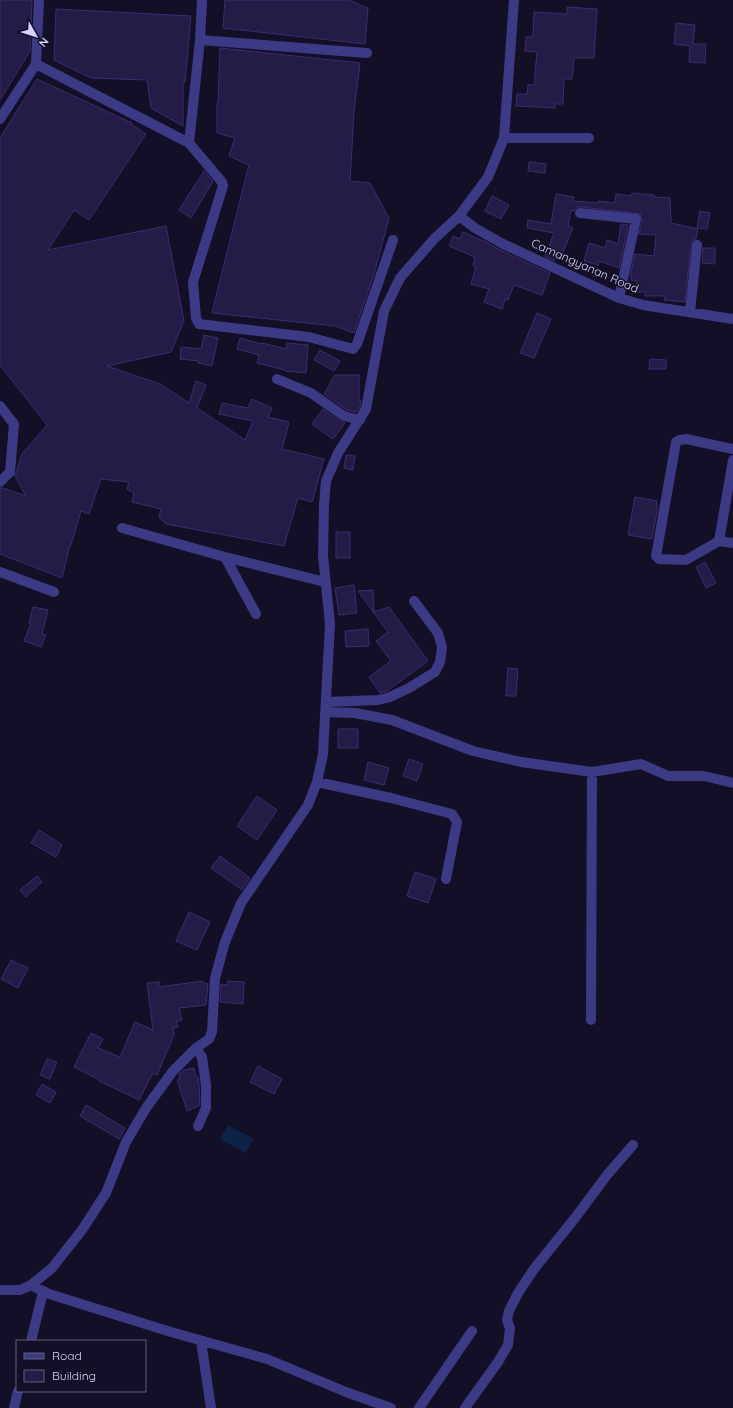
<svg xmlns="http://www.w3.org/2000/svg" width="733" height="1408" font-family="Quicksand,sans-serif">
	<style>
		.water { fill: #0c2248 }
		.building { fill: #241b47; stroke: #3b2d73 }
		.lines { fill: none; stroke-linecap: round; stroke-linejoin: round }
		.minor { stroke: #3d3a85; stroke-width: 10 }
		.labels { text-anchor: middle; stroke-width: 3; stroke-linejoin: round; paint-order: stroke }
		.street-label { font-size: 12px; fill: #d9d4ff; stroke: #130f26 }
	</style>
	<rect width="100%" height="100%" fill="#130f26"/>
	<!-- water -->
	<path class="water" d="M228,1125l26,14 -8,14 -26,-14z"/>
	<!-- building -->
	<path class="building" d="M0,0h32l-2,51 -30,49z
		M225,0h124l19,8 -3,36 -142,-16z
		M567,7l30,2 -3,49h-20l-2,21h-8l-1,25h-8v4l-39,-2 1,-12h10l1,-9h6l3,-33 -12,-1 1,-14h7l1,-25 33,2z
		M56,9l135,7 -6,66h-2v44l-32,-18 -4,-28 -56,-2 -37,-18z
		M676,23l19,2 -2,19h13l-1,19 -16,-1 1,-16 -16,-2z
		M220,48l140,15 -6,48 -4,70 20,2 19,35 -14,53 -21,62 -19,-7 -123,-13 37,-148 -20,-9 6,-18 -18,-5v-30h1z
		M37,79l95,44 -1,1 15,10 -57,86 -15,-10 -26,40 118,-24 18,95 -13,31 -64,14 53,18 29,19 7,-22 10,4 -9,23 48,32 8,-19 -34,-7 3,-11 26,5 4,-9 20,9 -4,9 21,5 -7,27 42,10 -12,43 -14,-4 -14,48 -118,-22 -7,-7 2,-8 -29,-7 2,-9 -7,-4 2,-7 -28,-3 -12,35 -8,-3 -10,34h-1l-8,33 -62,-24v-66h3l23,8 -11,-20 7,-22 25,-29 -47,-60v-227z
		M529,162l17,2 -1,9 -17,-2z
		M204,171l9,10 -22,37 -12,-8z
		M632,193l22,2v2l16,1 1,25 27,6 -2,10 -4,2 -1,3 -6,58 -21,-2 1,-4h-20v-4h-9l1,-11 -6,-1v-8l4,-18 19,2 2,-21 -17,-1 3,-14 -2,-6 -59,-7h-4l-3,4 -3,-1 -3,16 5,2 -12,29 -5,-2 -2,6 -9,-4 9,-24 -27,-5 1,-8 23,4 5,-30 18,3 -1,4 25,2 1,-2 16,2 1,-9 15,2z
		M492,196l17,9 -8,14 -16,-8z
		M700,211l10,2 -3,16 -10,-1z
		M621,224l7,1 -9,43 -20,-7 -1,4 -14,-4 5,-18 16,5 2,-8 11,4z
		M463,232l23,10 14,8 50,23 -8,22 -28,-10 -6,15 -3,-1 -3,10 -18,-7 5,-13 -18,-5 5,-17 -3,-1 2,-9 -26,-11 4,-10 7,3z
		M703,248h12v16l-13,-1z
		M537,313l14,6 -17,39 -14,-5z
		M204,335l14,3 -6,28 -14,-3v-2l-18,-2 1,-12 20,2z
		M240,338l21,6 1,-1 24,6 1,-6 21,2 -2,28 -21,-2v-1l-28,-7 2,-8 -22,-6z
		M320,350l20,11 -6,10 -20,-11z
		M650,359l16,1v9h-17z
		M335,375h24v25l2,1 -1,6 -4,5 -9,-2 -23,-16z
		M323,409l17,12 5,2 -12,16 -21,-15z
		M346,455l9,1 -2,14 -9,-2z
		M635,497l22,4 -1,5h2l-6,33 -24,-4z
		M336,532h14v26h-14z
		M705,562l11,21 -10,5 -10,-21z
		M354,585l3,28 -18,2 -4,-27z
		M373,590l1,22 15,-5 39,54 -41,30 -7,2 -11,-16 22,-16 -15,-20 12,-9 -30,-41z
		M33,607l15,3 -6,24 4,1 -5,12 -17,-6 7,-18h-2z
		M368,629l1,17 -23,1 -1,-16z
		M508,668l10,1 -2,27h-10z
		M338,729h20v19h-20z
		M409,759l14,5 -6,17 -14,-5z
		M368,762l21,6 -5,17 -20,-5z
		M257,796l20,14 -20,30 -20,-14z
		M39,830l23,15 -6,12 -25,-14z
		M220,856l30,22 -8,12 -31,-22z
		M415,872l21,7 -8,24 -21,-7z
		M37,876l5,6 -16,15 -6,-7z
		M189,912l21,10 -13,28 -21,-9z
		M11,960l17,8 -10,20 -17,-9z
		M203,981v2l5,1 -2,21 -27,3 3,12 -6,2 2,5 -5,1 1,7 -17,40 -4,-2 -14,27 -40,-19 1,-1 -26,-13 17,-34 12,6 -5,9 22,9 15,-35 18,8 -6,-47 13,-1 -2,5z
		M228,981l16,1 -1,22 -23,-2 1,-18 6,1z
		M47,1059l10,3 -7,17 -10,-4z
		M258,1066l24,13 -8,15 -24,-12z
		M194,1068l2,9h2l1,8 1,20 -13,6 -10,-31 3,-1 -1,-5 5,-4z
		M42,1084l14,8 -6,11 -14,-8z
		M86,1105l39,23 -6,11 -39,-23z"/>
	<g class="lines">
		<!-- minor -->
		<path class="minor" d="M39,0l-3,64 153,79 11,-103 2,-40
			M200,40l167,13
			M0,119l36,-55
			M504,138h85
			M189,143l33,39 1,4 -30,96 3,36 3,6 110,13 44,12 4,-5 36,-104
			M580,213l56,6 -17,79
			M459,216l16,12 28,16 116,54 24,7 90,14
			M690,312l7,-67
			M277,379l34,14 33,23 16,4
			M0,406l14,18 -4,48 -10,10
			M733,449l-47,-10 -6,1 -4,2 -20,114 3,3 27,1 33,-19 14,2
			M122,528l103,29 100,25
			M719,541l14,-81
			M225,557l31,57
			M0,572l54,20
			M327,702l51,-2 12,-3 19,-9 26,-16 5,-10 2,-15 -4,-14 -24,-32
			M326,712l29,1 37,7 81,31 48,11 71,10 49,-8 27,12h36l29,7
			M317,782l74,16 61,16 5,8 -11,57
			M591,1020l1,-248
			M196,1048l6,9 4,28v23l-8,18
			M31,1285l18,9 122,38 96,27 79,33 45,16
			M0,1290h20l11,-5 21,-17 30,-38 24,-37 20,-51 20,-34 27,-37 23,-23 13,-9 3,-7 3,-54 10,-36 16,-39 67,-98 9,-23 6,-28 7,-130 -7,-68 1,-51 2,-24 12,-28 28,-44 18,-98 16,-33 34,-39 25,-23 29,-39 16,-39 10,-138
			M31,1341l12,-49
			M201,1341l10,67
			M14,1408l4,-17
			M419,1408l53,-77
			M465,1408l33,-46 10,-17 2,-17 -3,-8 2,-9 9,-18 16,-24 41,-51 32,-43 26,-30"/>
	</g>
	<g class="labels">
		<!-- street labels -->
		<g class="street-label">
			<text transform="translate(585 266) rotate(24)" y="4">Camangyanan Road</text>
		</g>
	</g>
	<!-- legend -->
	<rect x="16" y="1340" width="130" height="52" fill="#130f26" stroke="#625e7d"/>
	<rect x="24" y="1353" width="20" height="6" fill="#3d3a85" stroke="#625e7d"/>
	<text x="52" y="1360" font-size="12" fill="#d9d4ff">Road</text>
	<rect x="24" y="1370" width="20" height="12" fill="#241b47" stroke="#625e7d"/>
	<text x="52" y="1380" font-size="12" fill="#d9d4ff">Building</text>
	<!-- north arrow -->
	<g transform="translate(36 36) rotate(129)" stroke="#130f26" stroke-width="3" paint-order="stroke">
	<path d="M0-3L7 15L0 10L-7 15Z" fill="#d9d4ff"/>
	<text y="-6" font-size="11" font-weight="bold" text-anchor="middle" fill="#d9d4ff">N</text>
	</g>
</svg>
